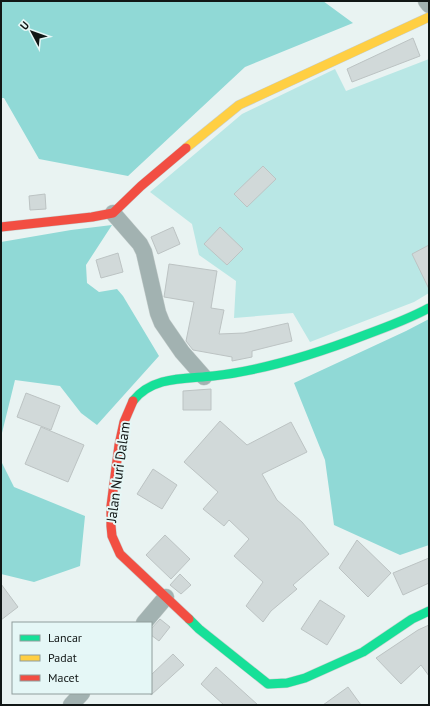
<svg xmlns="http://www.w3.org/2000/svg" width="430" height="706" font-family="'PT Sans',sans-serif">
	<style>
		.green { fill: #b9e7e5 }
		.forest { fill: #90d9d6 }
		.building { fill: #d1d9d9; stroke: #bcc3c3 }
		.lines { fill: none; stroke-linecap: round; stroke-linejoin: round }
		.street-casing { stroke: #c7cfce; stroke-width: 17 }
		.fast-casing { stroke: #c7cfce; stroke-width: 10 }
		.slow-casing { stroke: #c7cfce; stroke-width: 10 }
		.jam-casing { stroke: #c7cfce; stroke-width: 10 }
		.street { stroke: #a2b2b1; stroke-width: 16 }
		.fast { stroke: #16e098; stroke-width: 9 }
		.slow { stroke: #ffcf43; stroke-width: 9 }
		.jam { stroke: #f24e42; stroke-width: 9 }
		.labels { text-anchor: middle; stroke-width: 4; stroke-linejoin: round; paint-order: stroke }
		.street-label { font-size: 14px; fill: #111716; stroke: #e5f7f6 }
	</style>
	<rect width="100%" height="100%" fill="#e9f3f2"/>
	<!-- green -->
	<path class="green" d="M429,59v234l-15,9 -104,40 -17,-29 -59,5 2,-37 -37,-26 -7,-31 -42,-32 92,-78 93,-45 11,22z"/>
	<!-- forest -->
	<path class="forest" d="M1,1h322l30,22 -108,44 -117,109 -89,-17 -35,-61h-3z
		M112,225l-26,40 1,18 12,9 18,-3 6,7 36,60 -62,69 -16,-12 -21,-27 -45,-6 -14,57v-195l70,-12z
		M429,319v226l-29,10 -66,-30 -9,-65 -31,-77 112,-52z
		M1,461l13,26 71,29 -5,50 -46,16 -33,-8z"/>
	<!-- building -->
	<path class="building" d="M413,38l7,18 -68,26 -5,-13z
		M263,166l13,13 -29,28 -13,-13z
		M45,194l1,15 -16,1 -1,-14z
		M173,227l7,17 -22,10 -7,-17z
		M220,227l23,22 -16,16 -23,-21z
		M429,245v44l-17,-35z
		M118,253l5,19 -22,6 -5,-18z
		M169,264l48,7 -6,37 13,2 -5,24 25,-1 44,-10 4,18 -40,10v6l-20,4v-4l-39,-7 -7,-9 8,-39 -30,-5z
		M211,389v21h-28v-19z
		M26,393l34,13 -9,24 -34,-13z
		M220,421l27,24 44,-23 16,30 -45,22 15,26 25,22 27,32 -36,31 4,4 -26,22 -8,11 -17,-16 17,-24 -29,-26 15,-17 -20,-19 -5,6 -21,-17 15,-17 -34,-30z
		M41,427l43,18 -16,37 -43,-18z
		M153,469l24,16 -15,24 -25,-15z
		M165,535l25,24 -19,20 -25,-24z
		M357,540l34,33 -23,24 -29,-29z
		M429,558v25l-26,12 -10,-22z
		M180,574l11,11 -10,9 -11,-9z
		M1,584l17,23 -17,13z
		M320,600l25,16 -18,29 -26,-16z
		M160,619l10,8 -11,14 -8,-6v-6z
		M429,625v51l-8,-11 -20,19 -25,-26 42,-28z
		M173,654l11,11 -33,30v-20z
		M216,667l42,38h-34l-23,-21z
		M348,687l13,18h-38z"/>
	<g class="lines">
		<!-- street casing -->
		<g class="street-casing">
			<path id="street" d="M426,1l3,4
				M113,213l27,31 4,8 14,61 4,10 20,29 22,25
				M144,623l22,-26
				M71,705l11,-12"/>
		</g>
		<!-- fast casing -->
		<g class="fast-casing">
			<path id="fast" d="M133,401c19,-25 52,-22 80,-25 53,-6 103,-22 152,-41 22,-8 44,-16 64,-27
				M189,619l10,10 69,55 19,-1 18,-5 58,-26 49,-33 17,-8"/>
		</g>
		<!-- slow casing -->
		<g class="slow-casing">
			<path id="slow" d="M186,148l53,-43 190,-88"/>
		</g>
		<!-- jam casing -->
		<g class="jam-casing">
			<path id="jam" d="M1,227l91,-10 21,-4 28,-27 45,-38
				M133,401l-9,21 -5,23 -8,61v20l1,10 8,18 69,65"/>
		</g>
		<!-- street -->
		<use href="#street" class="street"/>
		<!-- fast -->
		<use href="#fast" class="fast"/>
		<!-- slow -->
		<use href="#slow" class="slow"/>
		<!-- jam -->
		<use href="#jam" class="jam"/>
	</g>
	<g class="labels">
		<!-- street labels -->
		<g class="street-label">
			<text transform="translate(118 472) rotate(-82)" y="5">Jalan Nuri Dalam</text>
		</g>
	</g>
	<!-- border -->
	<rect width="430" height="706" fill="none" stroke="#111716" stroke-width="4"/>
	<!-- legend -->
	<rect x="12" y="622" width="140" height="72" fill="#e5f7f6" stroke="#909d9c"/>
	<rect x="20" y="635" width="20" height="6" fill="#16e098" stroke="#909d9c"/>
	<text x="48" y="642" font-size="12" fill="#111716">Lancar</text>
	<rect x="20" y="655" width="20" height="6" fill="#ffcf43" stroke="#909d9c"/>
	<text x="48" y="662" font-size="12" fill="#111716">Padat</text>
	<rect x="20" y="675" width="20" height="6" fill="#f24e42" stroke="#909d9c"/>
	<text x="48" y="682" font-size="12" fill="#111716">Macet</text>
	<!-- north arrow -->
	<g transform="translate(32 32) rotate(311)" stroke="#e5f7f6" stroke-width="3" paint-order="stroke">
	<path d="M0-3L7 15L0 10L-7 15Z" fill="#111716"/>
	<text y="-6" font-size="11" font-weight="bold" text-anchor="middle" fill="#111716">U</text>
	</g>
</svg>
